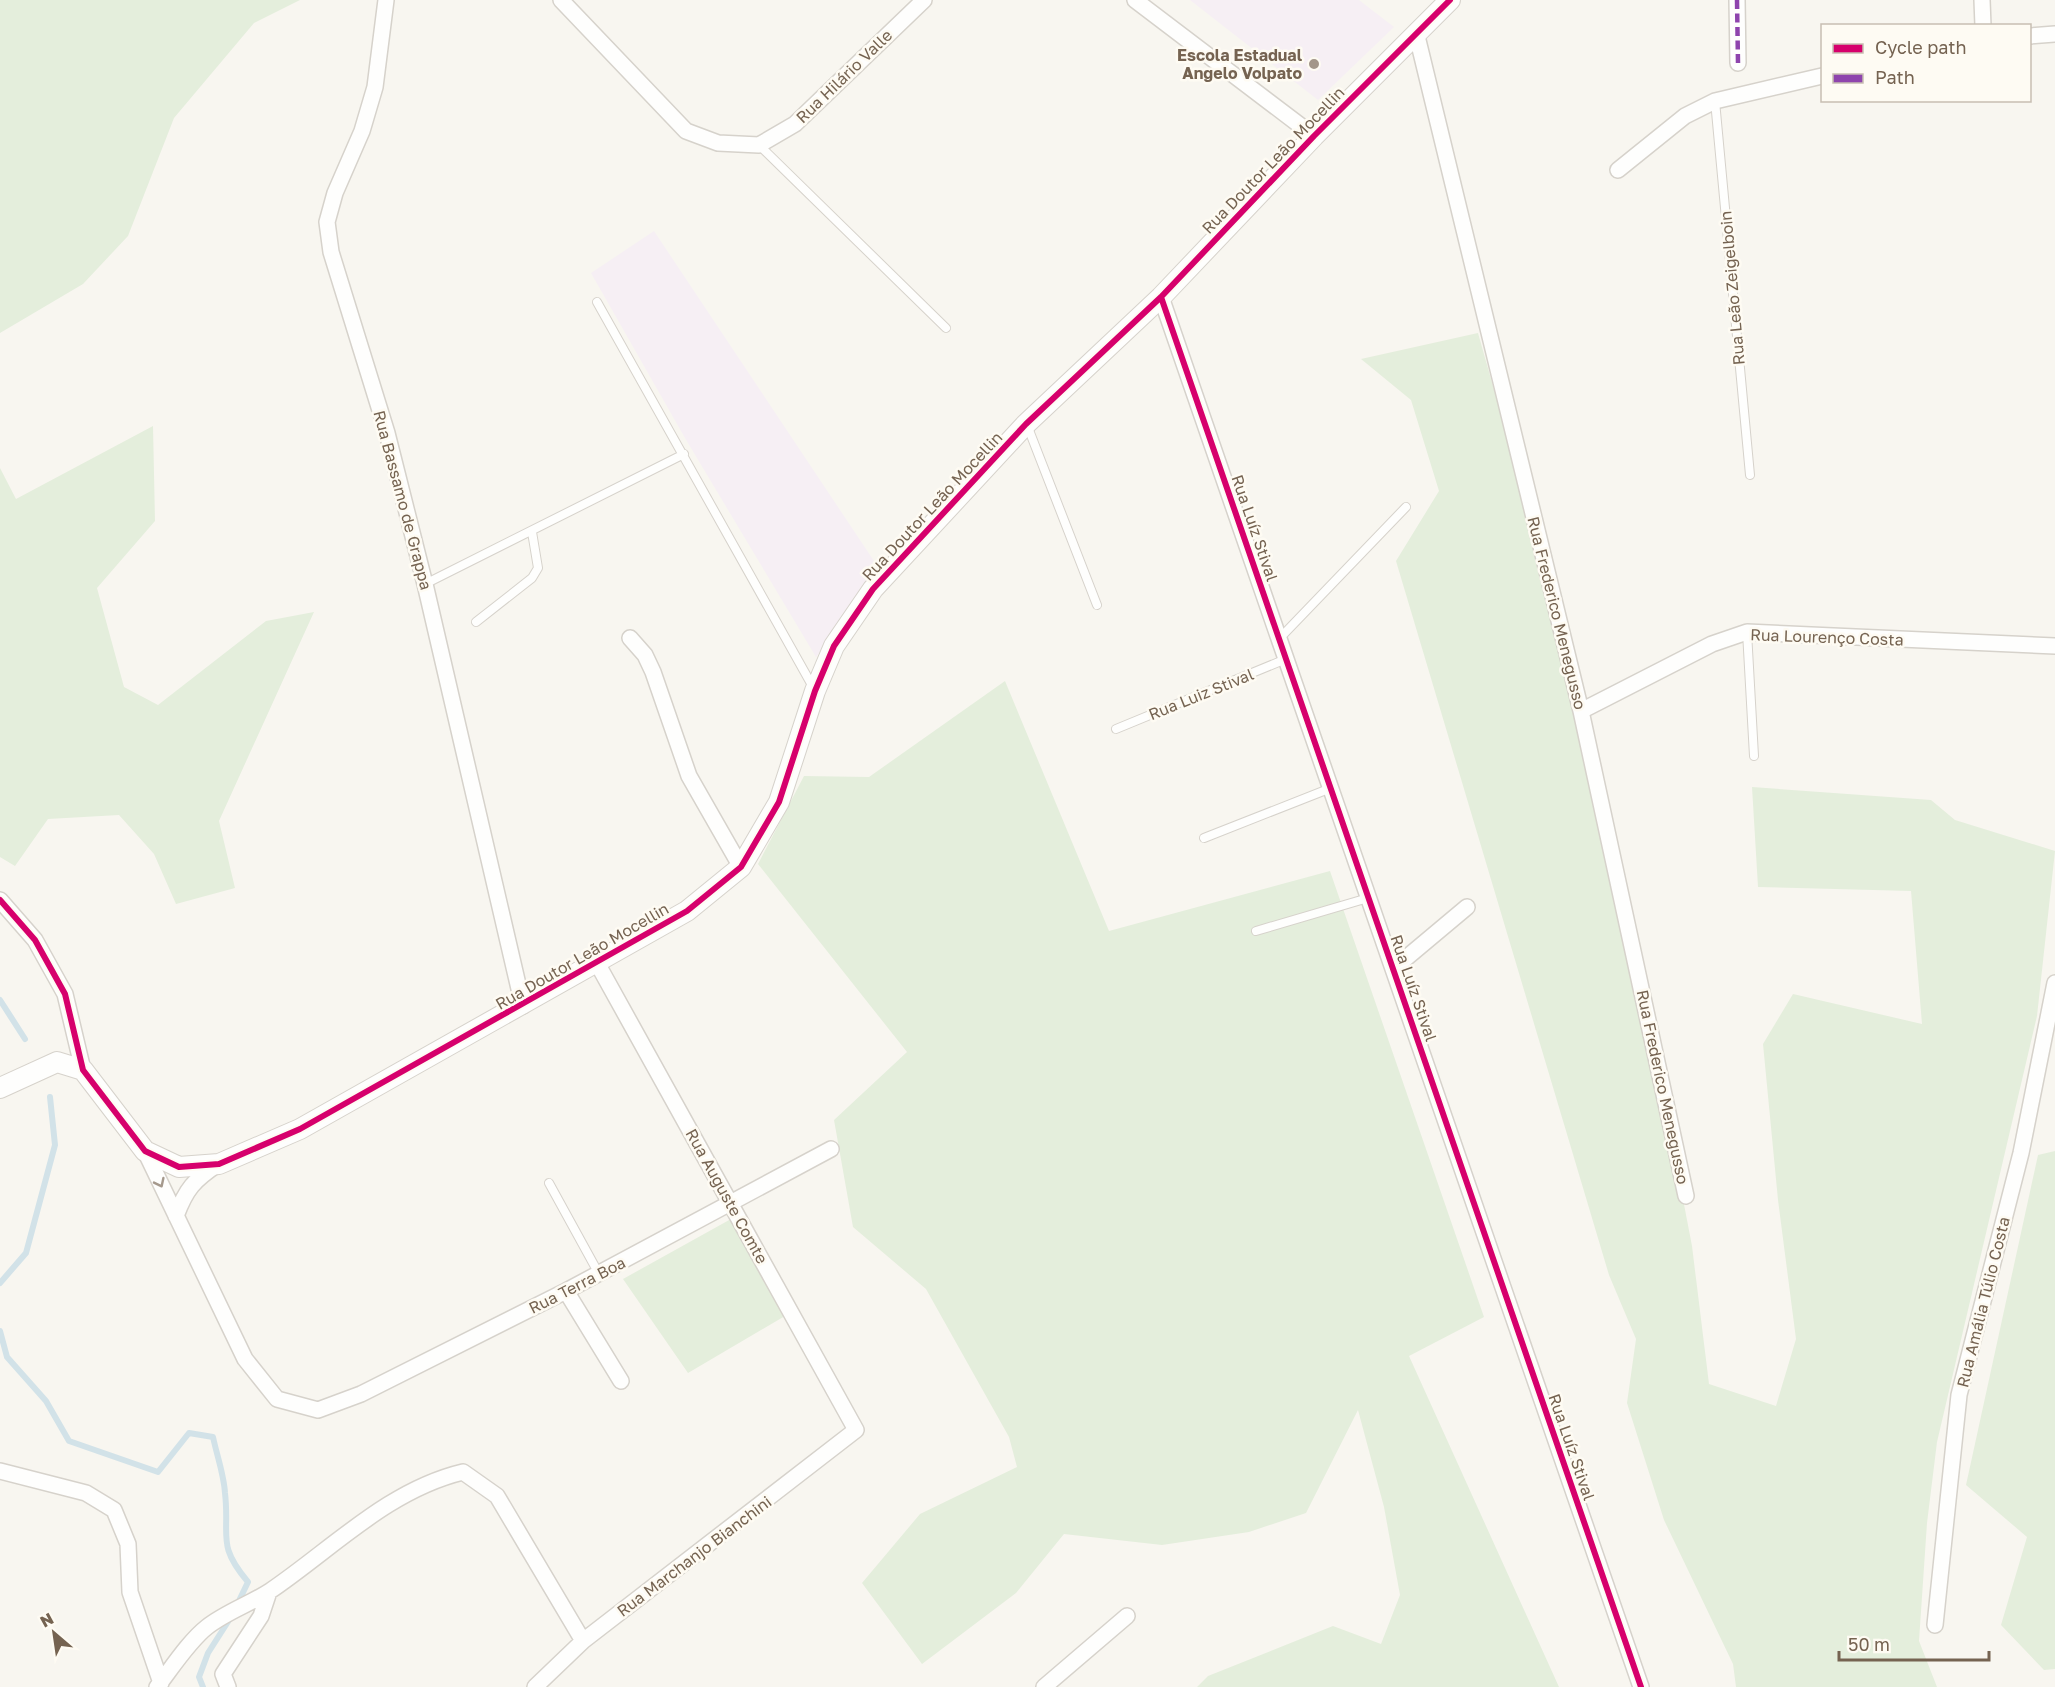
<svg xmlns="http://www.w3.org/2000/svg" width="2055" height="1687" font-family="'Golos Text',sans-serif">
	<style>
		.education { fill: #f6eff4 }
		.green { fill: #e4eedc }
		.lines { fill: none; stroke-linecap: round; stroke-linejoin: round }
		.stream { stroke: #d2e2e8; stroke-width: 6 }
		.service-casing { stroke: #d6d2cb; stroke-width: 10 }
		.minor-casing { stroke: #d6d2cb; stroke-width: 18 }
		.tertiary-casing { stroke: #d6d2cb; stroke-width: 22 }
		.service { stroke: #fefefd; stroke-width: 8 }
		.minor { stroke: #fefefd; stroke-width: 15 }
		.tertiary { stroke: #fefefd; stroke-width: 20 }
		.quiet { stroke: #8e44ad; stroke-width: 4.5; stroke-dasharray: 9 4.5; stroke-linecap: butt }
		.cycleway-casing { stroke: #fefbf3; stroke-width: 10 }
		.cycleway { stroke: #d6006c; stroke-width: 6 }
		.oneway { stroke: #a5998d }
		.poi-dot { fill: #a39689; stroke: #fefbf3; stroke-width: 2 }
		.labels { text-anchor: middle; stroke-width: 5; stroke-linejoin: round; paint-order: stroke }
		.poi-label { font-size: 16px; font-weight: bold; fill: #756351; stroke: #fefbf3; text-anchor: end }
		.street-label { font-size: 16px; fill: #756351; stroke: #fefbf3 }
	</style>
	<rect width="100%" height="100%" fill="#f8f6f0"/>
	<!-- education -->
	<path class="education" d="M1190,0h169l35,27 -76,73z
		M654,231l226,339 -64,87 -131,-219 -94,-165z"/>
	<!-- green -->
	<path class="green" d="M0,0h300l-46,23 -80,95 -46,118 -45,48 -83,49z
		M1478,333l50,177 134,580 30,156 17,138 67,22 20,-67 -18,-139 -15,-156 30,-50 129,30 -11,-133 -153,-4 -6,-100 179,13 24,20 100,31 -18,165 -100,426 -10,81 -8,118 18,46h-201l-3,-23 -69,-144 -37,-117 9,-64 -27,-64 -213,-714 43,-70 -28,-91 -50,-41z
		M153,426l2,95 -58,67 27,99 34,18 108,-84 48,-9 -95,209 16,67 -59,16 -22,-50 -35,-39 -71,4 -33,47 -15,-9v-389l16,31z
		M1005,681l104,250 221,-60 154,446 -75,39 150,331h-362l11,-11 125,-50 48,18 19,-49 -16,-88 -26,-97 -52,103 -57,19 -87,13 -98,-11 -48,59 -94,71 -60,-81 58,-69 97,-47 -8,-30 -83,-148 -73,-62 -19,-107 73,-68 -149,-188 46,-88 65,1z
		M2055,1151v518l-11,1 -43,-45 26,-88 -61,-52 72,-330z
		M731,1219l54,97 -97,57 -65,-94z"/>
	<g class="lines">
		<!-- stream -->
		<path class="stream" d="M0,1000l25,39
			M0,1283l26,-30 29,-108 -5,-48
			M0,1331l7,26 39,44 23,40 89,31 31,-39 24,4c4,19 11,38 12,56 5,44 -9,51 23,89l-11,23
			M203,1687l-4,-10 9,-24 23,-36"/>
		<!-- service casing -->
		<g class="service-casing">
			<path id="service" d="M1715,101l35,374
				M759,145l187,183
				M597,302l216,385
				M1027,425l70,180
				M425,584l259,-130
				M476,622l56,-44 6,-10 -6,-36
				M1747,632l7,124
				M1279,639l127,-132
				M1116,729l170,-70
				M1204,838l127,-50
				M1256,931l112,-33
				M549,1183l50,91"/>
		</g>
		<!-- minor casing -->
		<g class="minor-casing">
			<path id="minor" d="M386,0l-11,87 -13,44 -27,62 -8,29 4,30 56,181 38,151 98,422
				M561,0l125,131 32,12 41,2 36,-21 129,-124
				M1135,0l179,136
				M1737,0l1,63
				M1982,0l1,26
				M1416,32l165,679 105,485
				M2030,36l25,-2
				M1618,170l67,-54 30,-15 107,-25
				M1161,297l480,1390
				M630,638l15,17 8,17 36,104 52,91
				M1581,711l131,-67 35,-12 308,14
				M0,900l35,40 30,54 18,76
				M1393,969l74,-62
				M145,1151l100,208 32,40 41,11 43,-16 205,-103 265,-142
				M176,1216c10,-27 18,-36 42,-52
				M566,1291l55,90
				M0,1471l86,22 28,17 14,34 2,48 31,91
				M1935,1625l24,-230 62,-242 34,-170
				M157,1687c14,-18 32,-46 50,-60 19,-15 43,-23 63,-36 62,-42 118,-101 193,-119l34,24 86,145
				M228,1687l-5,-13 38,-58 8,-24
				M535,1687l48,-46 273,-211 -259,-467
				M1044,1687l83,-71"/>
		</g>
		<!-- tertiary casing -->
		<g class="tertiary-casing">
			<path id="tertiary" d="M0,1088l57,-26 26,8 62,81 34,16 40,-3 81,-35 387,-218 54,-44 38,-65 36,-111 19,-45 39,-57 153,-165 135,-127 153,-161 136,-136"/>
		</g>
		<!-- service -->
		<use href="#service" class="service"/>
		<!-- minor -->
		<use href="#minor" class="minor"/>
		<!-- tertiary -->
		<use href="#tertiary" class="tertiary"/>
		<!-- quiet -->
		<path class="quiet" d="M1737,0l1,63"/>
		<!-- cycleway casing -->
		<g class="cycleway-casing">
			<path id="cycleway" d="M1161,297l480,1390
				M0,900l35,40 30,54 18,76 62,81 34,16 40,-3 81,-35 387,-218 54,-44 38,-65 36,-111 19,-45 39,-57 153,-165 135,-127 153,-161 136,-136"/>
		</g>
		<!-- cycleway -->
		<use href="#cycleway" class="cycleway"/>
	</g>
	<!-- one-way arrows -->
	<defs><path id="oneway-chevron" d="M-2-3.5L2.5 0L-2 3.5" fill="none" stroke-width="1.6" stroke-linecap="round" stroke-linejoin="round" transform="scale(1.5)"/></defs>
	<use class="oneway" href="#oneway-chevron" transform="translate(160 1183) rotate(64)"/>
	<!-- markers -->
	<circle class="poi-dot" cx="1314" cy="64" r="6"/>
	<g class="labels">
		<!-- poi labels -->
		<g class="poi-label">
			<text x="1302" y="61">Escola Estadual<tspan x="1302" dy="18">Angelo Volpato</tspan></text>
		</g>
		<!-- street labels -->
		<g class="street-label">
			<text transform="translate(844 76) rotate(-44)" y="6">Rua Hilário Valle</text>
			<text transform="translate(1273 160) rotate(-46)" y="6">Rua Doutor Leão Mocellin</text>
			<text transform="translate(1732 288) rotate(-95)" y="6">Rua Leão Zeigelboin</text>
			<text transform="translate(403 500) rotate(75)" y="6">Rua Bassamo de Grappa</text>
			<text transform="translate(932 506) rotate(-47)" y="6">Rua Doutor Leão Mocellin</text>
			<text transform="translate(1255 528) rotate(71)" y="6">Rua Luíz Stival</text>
			<text transform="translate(1557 613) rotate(76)" y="6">Rua Frederico Menegusso</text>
			<text transform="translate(1827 637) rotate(2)" y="6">Rua Lourenço Costa</text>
			<text transform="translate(1201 694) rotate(-22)" y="6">Rua Luiz Stival</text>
			<text transform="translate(582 956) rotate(-30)" y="6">Rua Doutor Leão Mocellin</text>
			<text transform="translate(1414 988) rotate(71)" y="6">Rua Luíz Stival</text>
			<text transform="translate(1663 1087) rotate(78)" y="6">Rua Frederico Menegusso</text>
			<text transform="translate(727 1196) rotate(61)" y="6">Rua Auguste Comte</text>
			<text transform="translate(577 1285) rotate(-27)" y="6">Rua Terra Boa</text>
			<text transform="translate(1983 1302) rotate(-76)" y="6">Rua Amália Túlio Costa</text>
			<text transform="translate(1572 1447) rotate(71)" y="6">Rua Luíz Stival</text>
			<text transform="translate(694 1556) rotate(-37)" y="6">Rua Marchanjo Bianchini</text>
		</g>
	</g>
	<!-- legend -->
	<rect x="1821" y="24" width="210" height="78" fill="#fefbf3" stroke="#c7beb2" stroke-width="1.5"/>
	<rect x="1833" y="44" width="30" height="9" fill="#d6006c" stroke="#c7beb2" stroke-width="1.5"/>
	<text x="1875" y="54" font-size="18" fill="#756351">Cycle path</text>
	<rect x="1833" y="74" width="30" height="9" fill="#8e44ad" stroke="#c7beb2" stroke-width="1.5"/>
	<text x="1875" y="84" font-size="18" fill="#756351">Path</text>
	<!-- north arrow -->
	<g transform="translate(54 1633) rotate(331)" stroke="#fefbf3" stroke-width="4.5" paint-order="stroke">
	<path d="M0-4.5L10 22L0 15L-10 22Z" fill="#756351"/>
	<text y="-9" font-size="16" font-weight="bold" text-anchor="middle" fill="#756351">N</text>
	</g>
	<!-- scale -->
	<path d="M1839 1651v9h150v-9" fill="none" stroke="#756351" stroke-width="3"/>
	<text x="1848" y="1651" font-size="18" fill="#756351" stroke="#fefbf3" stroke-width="4.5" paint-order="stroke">50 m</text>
</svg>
